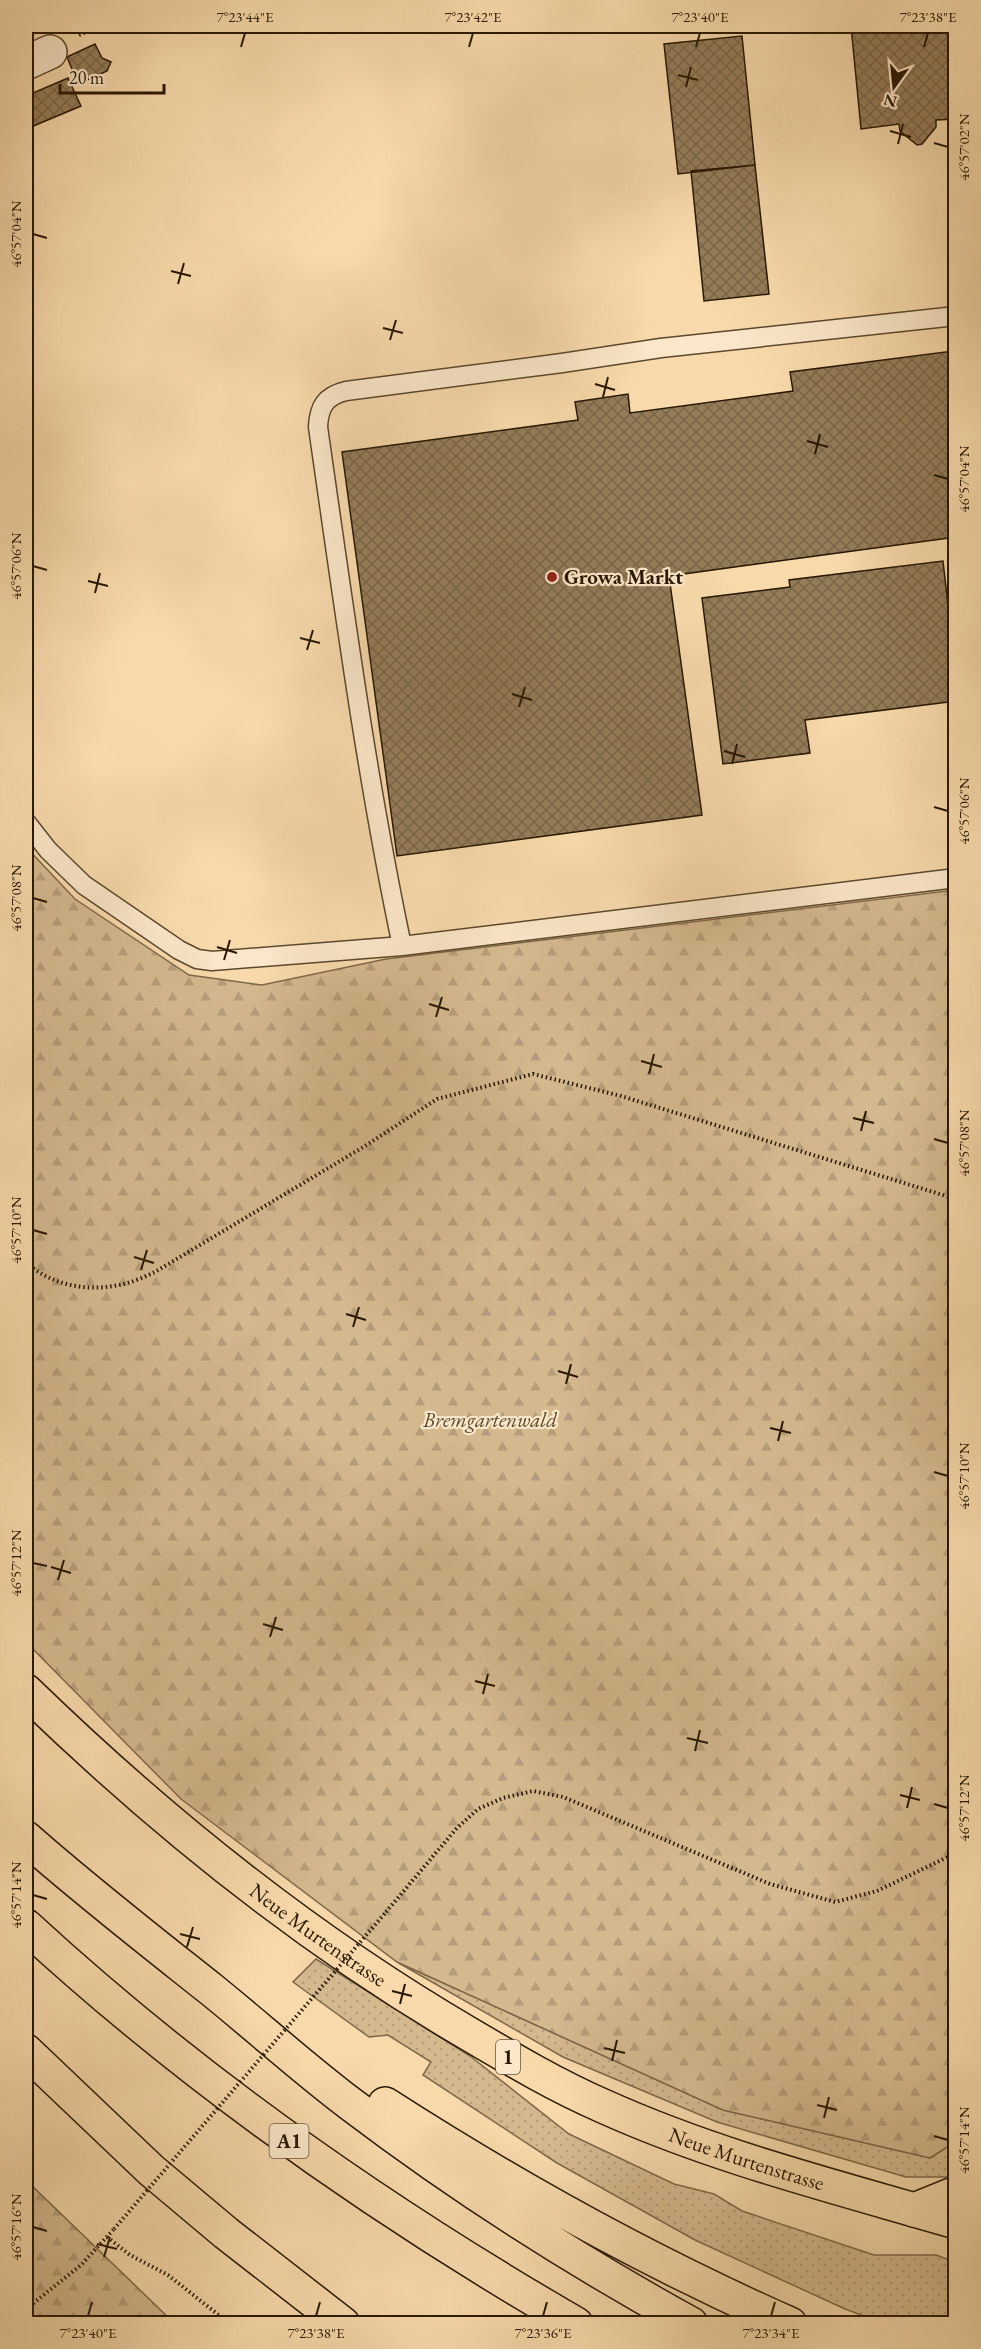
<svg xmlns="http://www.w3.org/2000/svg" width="981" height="2349" font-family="'EB Garamond',serif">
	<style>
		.green { fill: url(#green-dots); stroke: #7e6848; stroke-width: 1.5 }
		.forest { fill: url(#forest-firs); stroke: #7e6848; stroke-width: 1.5 }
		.building { fill: url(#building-cross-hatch); stroke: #291801; stroke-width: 1.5 }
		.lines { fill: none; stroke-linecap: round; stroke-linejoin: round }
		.lane-casing { stroke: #5c482c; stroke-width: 21 }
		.street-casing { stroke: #5c482c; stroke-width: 36 }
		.primary-casing { stroke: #291801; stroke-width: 36 }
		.highway-casing { stroke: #291801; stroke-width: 36 }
		.path { stroke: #291801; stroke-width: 4; stroke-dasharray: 1.5 3; stroke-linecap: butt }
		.lane { stroke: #fae6c8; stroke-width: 18 }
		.street { stroke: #fae6c8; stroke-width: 33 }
		.primary { stroke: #f7d9ab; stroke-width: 33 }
		.highway { stroke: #f7d9ab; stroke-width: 33 }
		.path-bridge { stroke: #291801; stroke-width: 4; stroke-dasharray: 1.5 3; stroke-linecap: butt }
		.ticks { fill: none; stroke: #291801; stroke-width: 2 }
		.poi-dot { fill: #8f2418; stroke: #fae6c8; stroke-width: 2 }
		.labels { text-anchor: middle; stroke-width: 4.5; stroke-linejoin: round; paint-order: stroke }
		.shield { fill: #fae6c8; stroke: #68563d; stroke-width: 1.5 }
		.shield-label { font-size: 20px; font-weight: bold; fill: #291801 }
		.poi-label { font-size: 21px; font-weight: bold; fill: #291801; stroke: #fae6c8; text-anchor: start }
		.park-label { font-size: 21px; font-style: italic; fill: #5c482b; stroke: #fae6c8 }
		.street-label { font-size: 21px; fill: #291801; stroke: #fae6c8 }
		.neatline { fill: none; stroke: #291801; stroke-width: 2 }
		.ticks-label { font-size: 15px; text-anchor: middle; fill: #291801 }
	</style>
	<defs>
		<pattern id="green-dots" width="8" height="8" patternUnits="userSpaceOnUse" patternTransform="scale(1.5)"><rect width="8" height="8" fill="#d4b88e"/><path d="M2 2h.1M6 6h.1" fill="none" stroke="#b69d79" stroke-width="1.8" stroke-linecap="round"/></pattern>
		<pattern id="forest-firs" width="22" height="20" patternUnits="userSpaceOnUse" patternTransform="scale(1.5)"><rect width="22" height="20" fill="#d4b88e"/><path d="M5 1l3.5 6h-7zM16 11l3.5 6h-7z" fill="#b69d79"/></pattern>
		<pattern id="building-cross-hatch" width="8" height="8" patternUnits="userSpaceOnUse" patternTransform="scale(1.5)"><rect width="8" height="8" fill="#947c59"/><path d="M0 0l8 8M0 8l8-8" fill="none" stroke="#796547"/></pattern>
	</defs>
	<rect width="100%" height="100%" fill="#f7d9ab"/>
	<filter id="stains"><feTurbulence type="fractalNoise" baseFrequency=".00333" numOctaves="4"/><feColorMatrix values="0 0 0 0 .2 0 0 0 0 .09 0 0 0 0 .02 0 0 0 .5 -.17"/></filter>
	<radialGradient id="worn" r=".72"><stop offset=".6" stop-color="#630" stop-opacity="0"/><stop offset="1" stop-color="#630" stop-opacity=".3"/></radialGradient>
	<!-- green -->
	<path class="green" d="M316,1959l154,97 99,78 105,50 40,10 28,17 132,44h62l19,7v61h-72l-38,-14 -150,-69 -138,-77 -134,-88 8,-13 -43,-27 -19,2 -76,-55z
		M397,1962l326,148 207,48 25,-16v32l-6,3h-43l-189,-55 -154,-65z"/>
	<!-- forest -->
	<path class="forest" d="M26,847l49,52 114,76 73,10 124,-26 569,-69v1252l-25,16 -207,-48 -326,-148 -216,-163 -155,-157z
		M26,2180l148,143h-148z"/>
	<!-- building -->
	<path class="building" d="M851,26h105v93l-20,1v7l-14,17 -5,1 -17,-14 -1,-7 -38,5z
		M742,36l13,129 -77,9 -14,-130z
		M95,44l7,14 9,4 -4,9 -29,13 -11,-27z
		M68,78l13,28 -55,23v-33z
		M755,165l14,129 -65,7 -13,-130z
		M953,351l3,18v168l-287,39 33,239 -305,41 -55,-404 236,-32 -3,-18 53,-8 2,19 163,-22 -3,-19z
		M943,561l5,44 8,-1v97l-151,19 5,33 -87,11 -21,-166 88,-11 -1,-7z"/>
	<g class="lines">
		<!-- lane casing -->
		<g class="lane-casing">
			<path id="lane" d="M26,822l22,28 36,35 95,65 18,9 15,2 190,-15 554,-68
				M402,946c-36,-171 -59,-345 -84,-519 1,-20 7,-31 28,-36l216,-28 99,-15 295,-32"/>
		</g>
		<!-- street casing -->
		<g class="street-casing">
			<path id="street" d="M26,63l24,-11"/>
		</g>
		<!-- primary casing -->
		<g class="primary-casing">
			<g id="primary">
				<path id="s1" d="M26,1691c135,131 280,248 443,343 44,26 88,52 134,72 113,51 234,81 353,116"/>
				<path d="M914,2210l42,-17"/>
			</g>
		</g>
		<!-- highway casing -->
		<g class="highway-casing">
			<path id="highway" d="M26,1838c60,53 123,102 186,152 47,38 92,79 140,115 108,82 221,154 339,219
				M26,1926c167,154 353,284 550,398
				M26,2051l125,119 75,63 117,91
				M385,2104c129,83 264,158 405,220"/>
		</g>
		<!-- path -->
		<path class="path" d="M79,35l21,-9
			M26,1263c27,22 59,29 93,22 12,-2 25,-8 36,-13l210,-126 72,-47 96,-25 88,22 335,103
			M386,1912l70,-83 22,-20 25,-11 30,-7 30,6 207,87 65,18 42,-11 79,-38
			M107,2237l23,18 38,20 62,49
			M26,2309l55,-44 33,-36"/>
		<!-- lane -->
		<use href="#lane" class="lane"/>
		<!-- street -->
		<use href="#street" class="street"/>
		<!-- primary -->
		<use href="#primary" class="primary"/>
		<!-- highway -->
		<use href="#highway" class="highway"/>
		<!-- path-bridge -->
		<path class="path-bridge" d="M114,2229l272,-317"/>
	</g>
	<!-- ticks -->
	<path class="ticks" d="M241,47l4,-14M469,47l4,-14M696,47l4,-14M924,47l4,-14M678,75l20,5M686,87l5,-20M890,131l21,6M934,143l14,4M898,144l5,-20M33,234l14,4M171,271l20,5M178,284l6,-21M383,328l20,5M390,340l6,-20M595,384l20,6M603,397l5,-20M807,441l21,6M815,454l5,-20M934,475l14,4M33,566l14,4M88,581l20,5M95,593l5,-20M300,638l20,5M307,650l6,-20M512,694l20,6M519,707l6,-20M724,751l21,6M732,764l5,-20M934,807l14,4M33,898l14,4M217,947l20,6M224,960l6,-20M429,1004l20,6M436,1017l6,-20M641,1061l21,6M649,1074l5,-20M853,1118l21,5M861,1131l5,-20M934,1139l14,4M33,1230l14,4M134,1257l20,6M141,1270l6,-20M346,1314l20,6M353,1327l6,-20M558,1371l20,6M566,1384l5,-20M770,1428l21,5M778,1441l5,-20M934,1472l14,4M33,1563l14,3M51,1567l20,6M58,1580l6,-20M263,1624l20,6M270,1637l6,-20M475,1681l20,5M483,1694l5,-20M687,1738l21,5M695,1751l5,-21M900,1795l20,5M934,1804l14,4M907,1808l5,-21M33,1895l14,4M180,1934l20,5M187,1947l6,-20M392,1991l20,5M400,2004l5,-20M604,2048l21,5M612,2061l5,-21M817,2105l20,5M824,2118l5,-21M934,2136l14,4M33,2227l14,4M97,2244l20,5M104,2257l6,-20M88,2316l4,-14M316,2316l4,-14M543,2316l4,-14M771,2316l4,-14"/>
	<!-- markers -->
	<circle class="poi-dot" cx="552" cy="577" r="6"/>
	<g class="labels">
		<!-- shield labels -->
		<g class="shield">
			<rect x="496" y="2040" width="24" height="34" rx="4.5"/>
			<rect x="269.5" y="2124" width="39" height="34" rx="4.5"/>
		</g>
		<g class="shield-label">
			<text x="508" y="2064">1</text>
			<text x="289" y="2148">A1</text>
		</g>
		<!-- poi labels -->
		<g class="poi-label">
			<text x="564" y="584">Growa Markt</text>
		</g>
		<!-- park labels -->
		<g class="park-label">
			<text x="490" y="1427">Bremgartenwald</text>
		</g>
		<!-- street labels -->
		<g class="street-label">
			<text dy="7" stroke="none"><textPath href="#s1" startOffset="381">Neue Murtenstrasse</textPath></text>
			<text dy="7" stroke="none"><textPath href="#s1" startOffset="867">Neue Murtenstrasse</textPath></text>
		</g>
	</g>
	<!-- margin -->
	<rect width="981" height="2349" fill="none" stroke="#f7d9ab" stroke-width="66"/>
	<!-- north arrow -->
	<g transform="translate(894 87) rotate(195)" stroke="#fae6c8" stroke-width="4.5" paint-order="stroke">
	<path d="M0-4.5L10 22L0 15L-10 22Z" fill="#291801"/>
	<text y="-9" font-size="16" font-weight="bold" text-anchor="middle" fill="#291801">N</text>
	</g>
	<!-- scale -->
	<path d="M60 84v9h104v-9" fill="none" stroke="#291801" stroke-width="3"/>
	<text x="69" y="84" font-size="18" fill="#291801" stroke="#fae6c8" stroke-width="4.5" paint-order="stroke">20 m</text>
	<rect x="33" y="33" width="915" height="2283" class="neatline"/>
	<g class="ticks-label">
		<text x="245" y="22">7°23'44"E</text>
		<text x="473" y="22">7°23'42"E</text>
		<text x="700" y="22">7°23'40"E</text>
		<text x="928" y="22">7°23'38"E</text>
		<text transform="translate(964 147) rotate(-90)" y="5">46°57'02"N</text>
		<text transform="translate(16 234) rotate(-90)" y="5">46°57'04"N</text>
		<text transform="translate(964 479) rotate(-90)" y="5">46°57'04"N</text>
		<text transform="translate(16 566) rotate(-90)" y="5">46°57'06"N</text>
		<text transform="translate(964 811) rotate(-90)" y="5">46°57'06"N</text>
		<text transform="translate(16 898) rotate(-90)" y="5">46°57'08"N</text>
		<text transform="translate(964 1143) rotate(-90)" y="5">46°57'08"N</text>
		<text transform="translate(16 1230) rotate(-90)" y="5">46°57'10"N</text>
		<text transform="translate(964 1476) rotate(-90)" y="5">46°57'10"N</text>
		<text transform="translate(16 1563) rotate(-90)" y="5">46°57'12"N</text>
		<text transform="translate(964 1808) rotate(-90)" y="5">46°57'12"N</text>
		<text transform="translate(16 1895) rotate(-90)" y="5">46°57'14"N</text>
		<text transform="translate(964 2140) rotate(-90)" y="5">46°57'14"N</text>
		<text transform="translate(16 2227) rotate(-90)" y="5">46°57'16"N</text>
		<text x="88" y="2338">7°23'40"E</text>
		<text x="316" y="2338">7°23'38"E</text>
		<text x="543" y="2338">7°23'36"E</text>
		<text x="771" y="2338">7°23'34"E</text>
	</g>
	<rect width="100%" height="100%" filter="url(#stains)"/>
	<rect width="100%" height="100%" fill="url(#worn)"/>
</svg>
